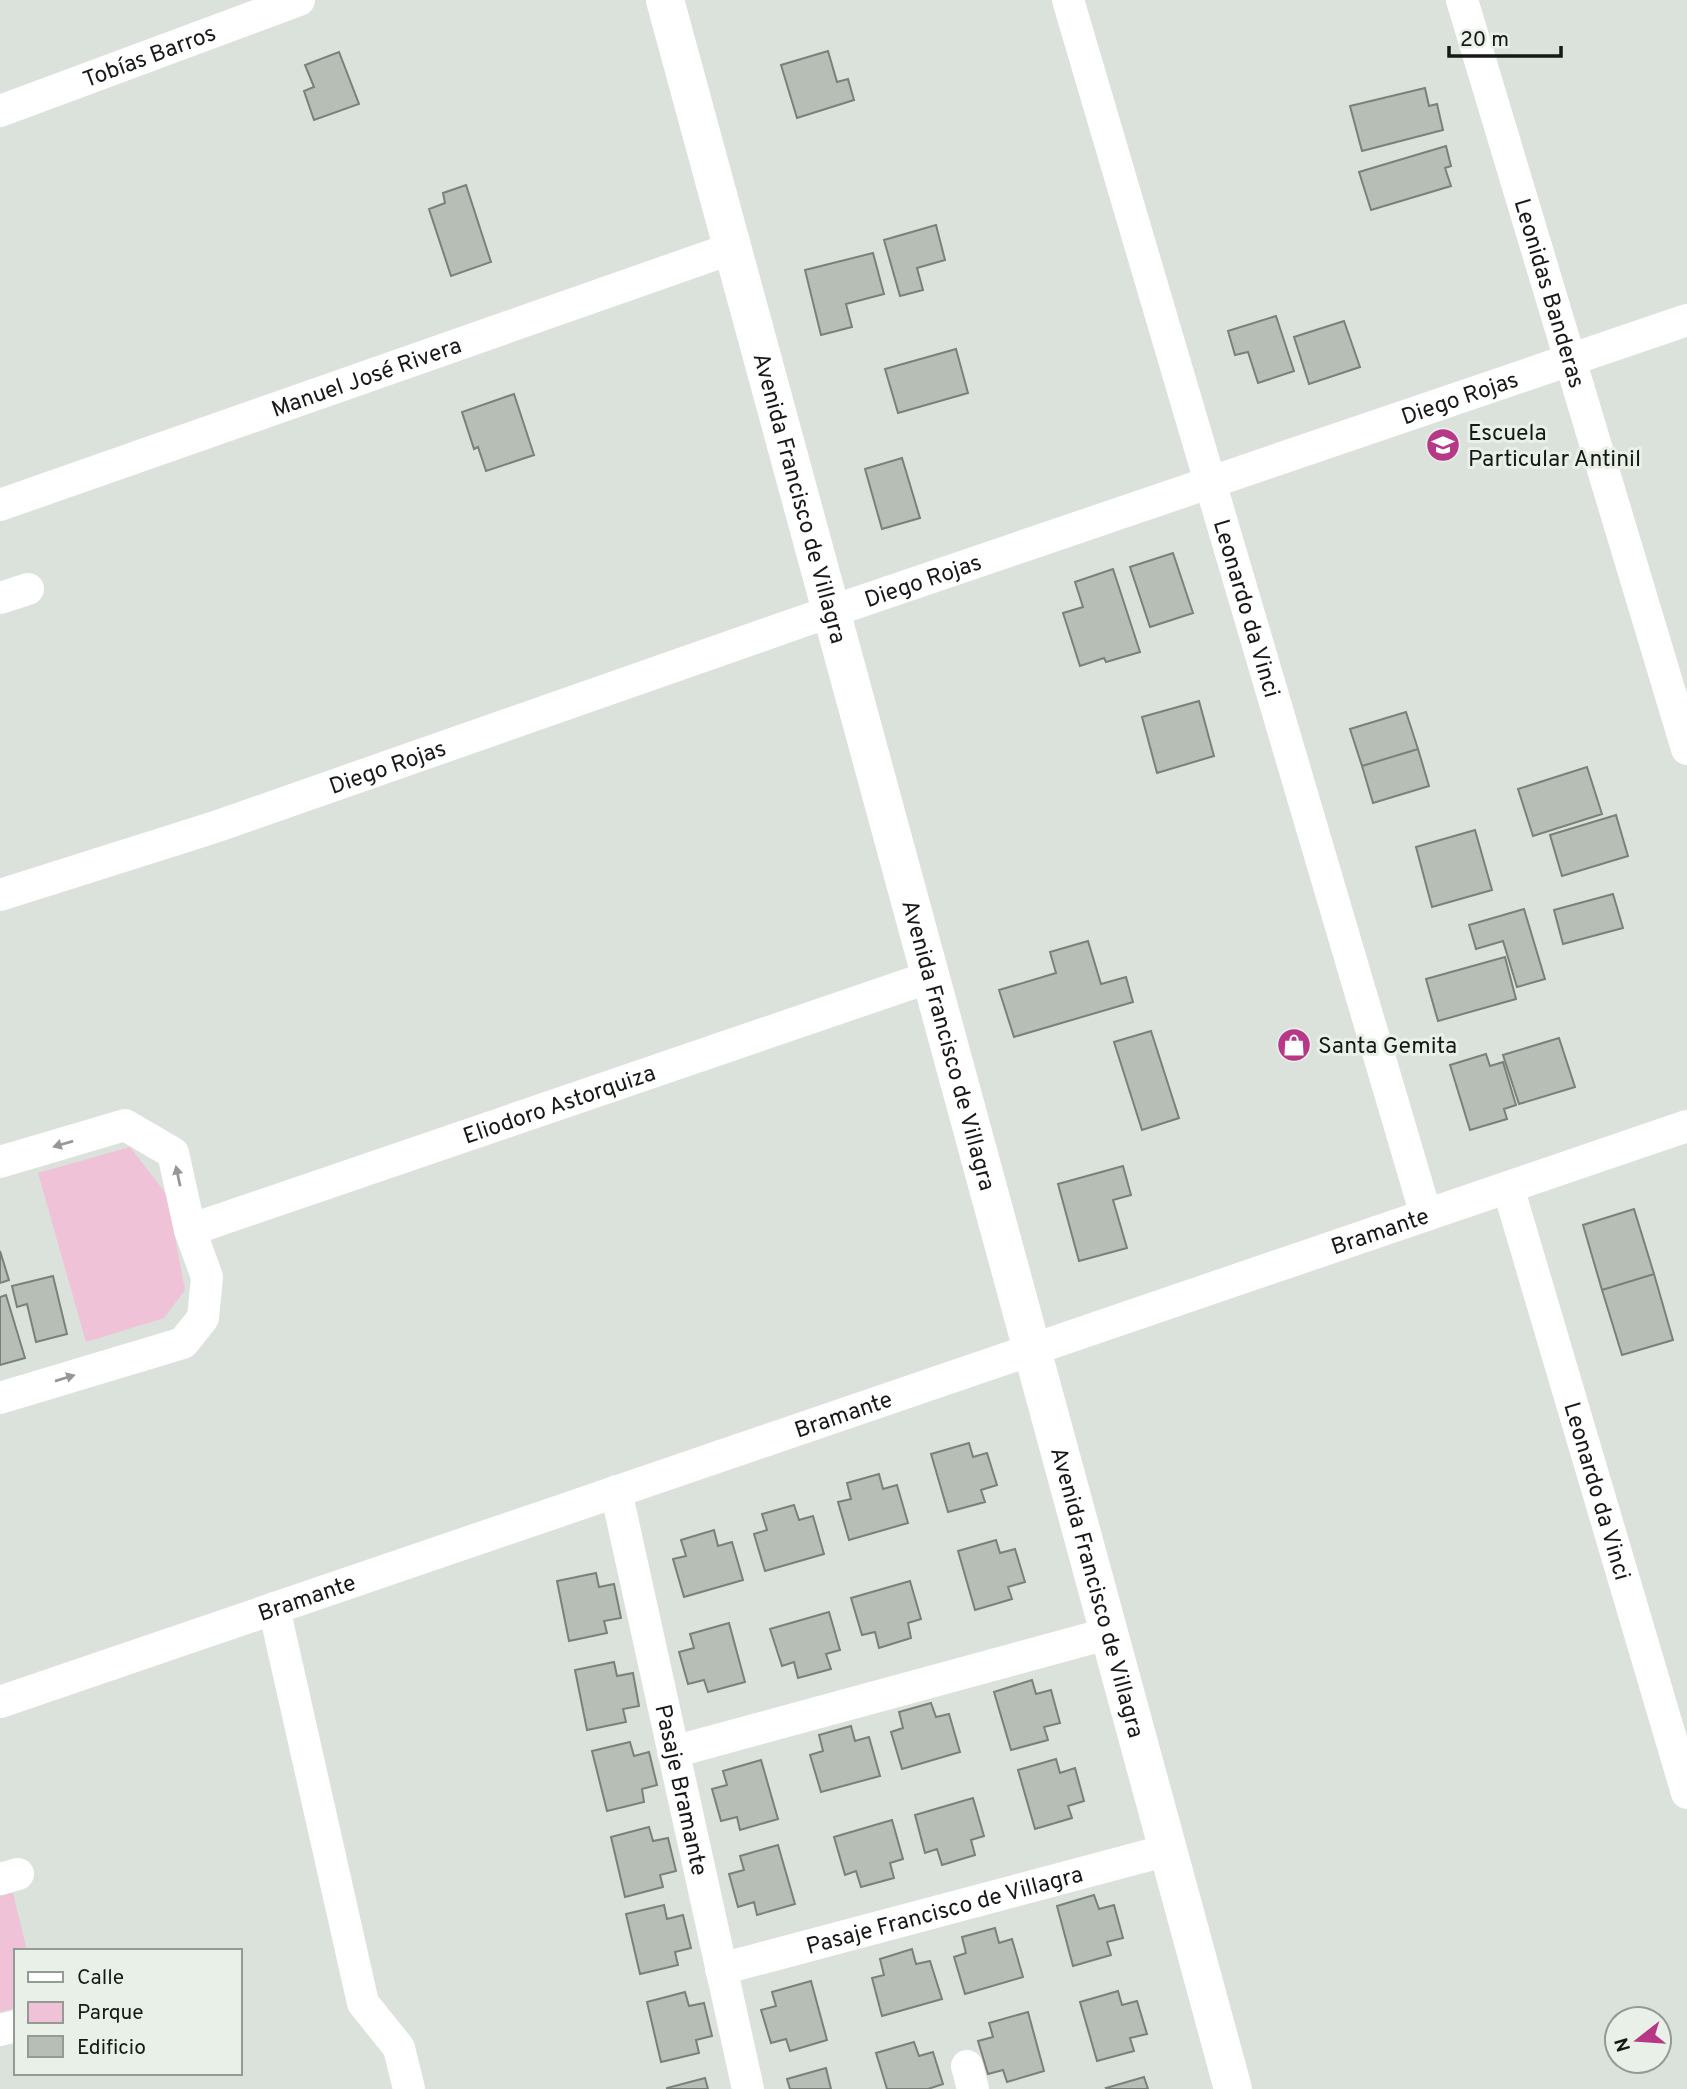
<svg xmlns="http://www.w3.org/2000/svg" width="1687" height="2089" font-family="Overpass,sans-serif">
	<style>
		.green { fill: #efc2d8 }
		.building { fill: #b6beb6; stroke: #7a817a; stroke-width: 2 }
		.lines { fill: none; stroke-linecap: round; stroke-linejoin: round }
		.minor { stroke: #fff; stroke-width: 32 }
		.tertiary { stroke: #fff; stroke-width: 38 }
		.oneway { fill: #969896 }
		.labels { text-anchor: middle; stroke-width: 6; stroke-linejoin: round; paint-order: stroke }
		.street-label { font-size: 23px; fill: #161916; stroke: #e8f0e8 }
		.poi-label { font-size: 23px; fill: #161916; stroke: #e8f0e8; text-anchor: start }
	</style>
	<rect width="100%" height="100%" fill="#dbe2db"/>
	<!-- green -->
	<path class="green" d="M130,1147l37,48 18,95 -21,28 -78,24 -48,-169z
		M13,1893l14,58h-11v57l-16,4v-116z"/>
	<!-- building -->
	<path class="building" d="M828,51l9,31 11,-3 6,21 -57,18 -16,-53z
		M339,52l20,52 -45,16 -10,-29 10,-4 -9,-22z
		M1425,88l4,18 8,-2 6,26 -81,21 -12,-45z
		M1446,146l5,20 -6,2 6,18 -80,24 -12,-38z
		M466,185l25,77 -40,14 -22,-67 16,-6 -2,-10z
		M936,225l9,35 -28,8 6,22 -23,6 -16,-56z
		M873,253l11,41 -38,10 6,23 -31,8 -16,-65z
		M1276,316l18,55 -36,12 -10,-31 -13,3 -7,-24z
		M1344,321l16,46 -51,17 -15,-47z
		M956,349l12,44 -70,20 -13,-44z
		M514,394l20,61 -48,16 -8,-24 -4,2 -12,-37z
		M902,458l18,60 -38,11 -17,-60z
		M1173,553l20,60 -43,14 -20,-60z
		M1113,569l27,83 -34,10 -2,-4 -24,8 -17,-53 20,-6 -8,-25z
		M1199,701l15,55 -57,17 -15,-56z
		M1406,712l12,37 -56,17 -12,-37z
		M1418,749l11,37 -56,17 -11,-37z
		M1587,767l15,47 -69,22 -15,-47z
		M1616,815l12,41 -66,20 -12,-41z
		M1475,830l17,60 -60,17 -16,-60z
		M1613,894l10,34 -60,16 -9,-34z
		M1524,909l21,70 -28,8 -14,-46 -27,8 -7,-24z
		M1088,941l13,43 25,-7 7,25 -119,35 -15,-47 57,-17 -6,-21z
		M1505,957l11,42 -78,22 -12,-42z
		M1151,1031l28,87 -37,12 -28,-88z
		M1559,1038l16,49 -56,17 -16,-49z
		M1486,1054l4,12 13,-4 13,43 -12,4 3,10 -37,11 -20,-65z
		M1123,1166l8,29 -18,5 14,48 -48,13 -21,-77z
		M1634,1209l20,65 -52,16 -19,-65z
		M0,1251l9,29 -9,3z
		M1654,1274l19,66 -51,15 -20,-65z
		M53,1276l14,58 -31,8 -9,-38 -10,3 -5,-21z
		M6,1295l19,63 -25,7v-68z
		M969,1443l4,14 14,-4 10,32 -16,5 4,12 -37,10 -17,-58z
		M879,1474l4,15 14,-4 11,38 -59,17 -11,-38 13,-3 -4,-16z
		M794,1505l5,15 14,-4 11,38 -59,17 -11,-37 13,-4 -5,-16z
		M714,1530l4,16 14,-4 11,38 -59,17 -11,-38 13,-3 -5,-16z
		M996,1540l4,13 15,-4 10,33 -17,5 4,12 -37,11 -17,-59z
		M596,1573l3,14 15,-3 7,34 -17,3 3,12 -38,8 -12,-60z
		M910,1581l11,38 -13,4 3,15 -32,10 -4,-16 -13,3 -11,-37z
		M829,1612l11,38 -14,4 5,15 -33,9 -4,-16 -12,4 -12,-37z
		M729,1623l16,59 -37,10 -4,-12 -16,4 -9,-32 15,-4 -4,-14z
		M614,1662l3,14 16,-3 6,33 -16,3 3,13 -39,8 -12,-60z
		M1032,1680l4,14 15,-4 9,33 -16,4 4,13 -37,10 -17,-58z
		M931,1703l5,14 13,-3 11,38 -58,17 -11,-37 12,-4 -4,-16z
		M851,1726l4,15 14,-4 11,39 -59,16 -11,-37 13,-4 -4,-16z
		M630,1742l4,14 15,-4 8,33 -15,4 2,13 -37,9 -15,-60z
		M1056,1759l4,14 15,-5 9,33 -16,5 4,12 -37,11 -17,-59z
		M761,1760l17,59 -38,11 -3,-13 -16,4 -9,-32 15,-4 -4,-14z
		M973,1798l11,38 -13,4 4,15 -33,10 -5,-16 -12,4 -10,-38z
		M892,1820l11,39 -13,4 4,15 -33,9 -5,-16 -11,4 -11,-38z
		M649,1827l4,14 15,-3 8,33 -16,4 3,12 -38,10 -14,-60z
		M778,1845l17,59 -38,11 -3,-13 -16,5 -9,-33 15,-4 -4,-14z
		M1094,1895l5,14 15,-4 9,33 -16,4 4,13 -38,11 -16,-60z
		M664,1905l3,14 16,-4 8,33 -16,4 3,13 -38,9 -14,-60z
		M995,1928l4,15 13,-4 11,38 -58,17 -11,-37 12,-4 -4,-16z
		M912,1949l4,15 14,-3 12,38 -60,17 -10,-38 12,-3 -4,-16z
		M811,1981l16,59 -37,11 -4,-12 -15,4 -10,-33 15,-4 -4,-14z
		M1118,1991l4,14 15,-4 10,33 -17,4 4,13 -37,10 -17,-59z
		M685,1992l4,14 15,-3 8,33 -16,4 3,13 -38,9 -14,-60z
		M1028,2012l16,59 -37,11 -4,-12 -15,4 -10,-33 15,-4 -4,-14z
		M914,2042l5,14 14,-4 10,32 -15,5h-41l-11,-36z
		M826,2068l5,21h-41l-3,-10z
		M1144,2077l4,12h-41l-1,-1z
		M705,2078l3,11h-41v-1z"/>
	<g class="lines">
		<!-- minor -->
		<g class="minor">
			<path id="s1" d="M1068,0l358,1215"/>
			<path id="s2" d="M1462,0l225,749"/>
			<path id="s3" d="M0,111l299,-111"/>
			<path id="s4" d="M0,505l733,-257"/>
			<path d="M0,598l28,-9"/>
			<path id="s5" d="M0,895l215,-68 594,-208 878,-299"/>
			<path d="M0,1162l125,-37 48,28 17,77 17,47 -4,41 -20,25 -183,55"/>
			<path id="s6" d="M1508,1187l179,606"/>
			<path id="s7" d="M190,1230l740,-253"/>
			<path id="s8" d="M616,1491l132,598"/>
			<path d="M274,1608l89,395 36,45 10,41"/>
			<path id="s9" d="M0,1702l1687,-576"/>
			<path d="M673,1752l437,-119"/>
			<path d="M0,1879l18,-5"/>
			<path id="s10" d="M721,1969l447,-119"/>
			<path d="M0,2030l16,-4"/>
			<path d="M967,2066l6,23"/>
		</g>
		<!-- tertiary -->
		<path class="tertiary" id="s11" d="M665,0l568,2089"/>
	</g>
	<!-- one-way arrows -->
	<defs><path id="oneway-solid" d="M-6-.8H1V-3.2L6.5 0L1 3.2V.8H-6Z" transform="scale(1.75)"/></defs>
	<g class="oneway">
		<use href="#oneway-solid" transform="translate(63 1144) rotate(164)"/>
		<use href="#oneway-solid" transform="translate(178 1176) rotate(-102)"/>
		<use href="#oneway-solid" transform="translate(65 1378) rotate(-17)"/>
	</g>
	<!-- icons -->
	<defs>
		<g id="school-disc" transform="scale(1.75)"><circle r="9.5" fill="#b73886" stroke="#e8f0e8"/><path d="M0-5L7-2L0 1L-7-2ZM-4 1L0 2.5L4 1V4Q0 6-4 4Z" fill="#fff"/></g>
		<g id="shop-disc" transform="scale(1.75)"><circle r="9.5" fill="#b73886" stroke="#e8f0e8"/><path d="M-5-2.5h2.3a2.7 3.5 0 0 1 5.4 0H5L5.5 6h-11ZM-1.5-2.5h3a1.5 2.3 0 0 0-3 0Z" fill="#fff"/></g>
	</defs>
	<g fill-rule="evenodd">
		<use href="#school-disc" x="1443" y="445"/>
		<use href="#shop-disc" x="1294" y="1045"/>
	</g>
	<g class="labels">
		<!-- street labels -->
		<g class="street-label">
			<text dy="8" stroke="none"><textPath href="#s3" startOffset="159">Tobías Barros</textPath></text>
			<text dy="8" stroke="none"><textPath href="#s2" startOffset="306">Leonidas Banderas</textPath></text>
			<text dy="8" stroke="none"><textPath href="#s4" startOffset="388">Manuel José Rivera</textPath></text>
			<text dy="8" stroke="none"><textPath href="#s5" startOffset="1542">Diego Rojas</textPath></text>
			<text dy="8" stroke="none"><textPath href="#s11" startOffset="516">Avenida Francisco de Villagra</textPath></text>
			<text dy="8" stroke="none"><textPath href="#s5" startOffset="975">Diego Rojas</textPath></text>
			<text dy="8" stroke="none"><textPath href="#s1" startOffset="634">Leonardo da Vinci</textPath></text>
			<text dy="8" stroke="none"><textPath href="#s5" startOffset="408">Diego Rojas</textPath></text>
			<text dy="8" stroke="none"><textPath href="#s11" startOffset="1083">Avenida Francisco de Villagra</textPath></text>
			<text dy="8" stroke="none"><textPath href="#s7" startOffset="390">Eliodoro Astorquiza</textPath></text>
			<text dy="8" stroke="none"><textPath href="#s9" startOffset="1458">Bramante</textPath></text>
			<text dy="8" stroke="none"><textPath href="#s9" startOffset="891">Bramante</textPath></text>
			<text dy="8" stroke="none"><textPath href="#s6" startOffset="317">Leonardo da Vinci</textPath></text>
			<text dy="8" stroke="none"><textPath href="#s11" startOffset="1650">Avenida Francisco de Villagra</textPath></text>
			<text dy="8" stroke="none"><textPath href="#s9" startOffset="324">Bramante</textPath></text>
			<text dy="8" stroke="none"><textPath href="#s8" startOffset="306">Pasaje Bramante</textPath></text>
			<text dy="8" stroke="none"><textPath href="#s10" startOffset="231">Pasaje Francisco de Villagra</textPath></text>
		</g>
		<!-- poi labels -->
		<g class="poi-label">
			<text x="1468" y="440">Escuela<tspan x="1468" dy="26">Particular Antinil</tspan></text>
			<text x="1318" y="1053">Santa Gemita</text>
		</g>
	</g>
	<!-- legend -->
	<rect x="14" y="1949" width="228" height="126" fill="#e8f0e8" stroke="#949a94" stroke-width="2"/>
	<rect x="28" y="1972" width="35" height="10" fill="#ffffff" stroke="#949a94" stroke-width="2"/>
	<text x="77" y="1984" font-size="21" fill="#161916">Calle</text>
	<rect x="28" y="2002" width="35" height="21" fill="#efc2d8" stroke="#949a94" stroke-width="2"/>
	<text x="77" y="2019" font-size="21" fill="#161916">Parque</text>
	<rect x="28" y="2036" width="35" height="21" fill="#b6beb6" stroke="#949a94" stroke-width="2"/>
	<text x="77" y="2054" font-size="21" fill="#161916">Edificio</text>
	<!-- north arrow -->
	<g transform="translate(1638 2040) rotate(253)"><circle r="33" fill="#e8f0e8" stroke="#949a94" stroke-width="2"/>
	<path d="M0-5L12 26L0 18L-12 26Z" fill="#b73886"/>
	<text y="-10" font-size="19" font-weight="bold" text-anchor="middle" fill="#161916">N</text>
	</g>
	<!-- scale -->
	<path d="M1449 46v10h112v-10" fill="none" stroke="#161916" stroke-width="3.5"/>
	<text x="1460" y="46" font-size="21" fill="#161916" stroke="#e8f0e8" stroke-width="5" paint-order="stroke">20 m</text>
</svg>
